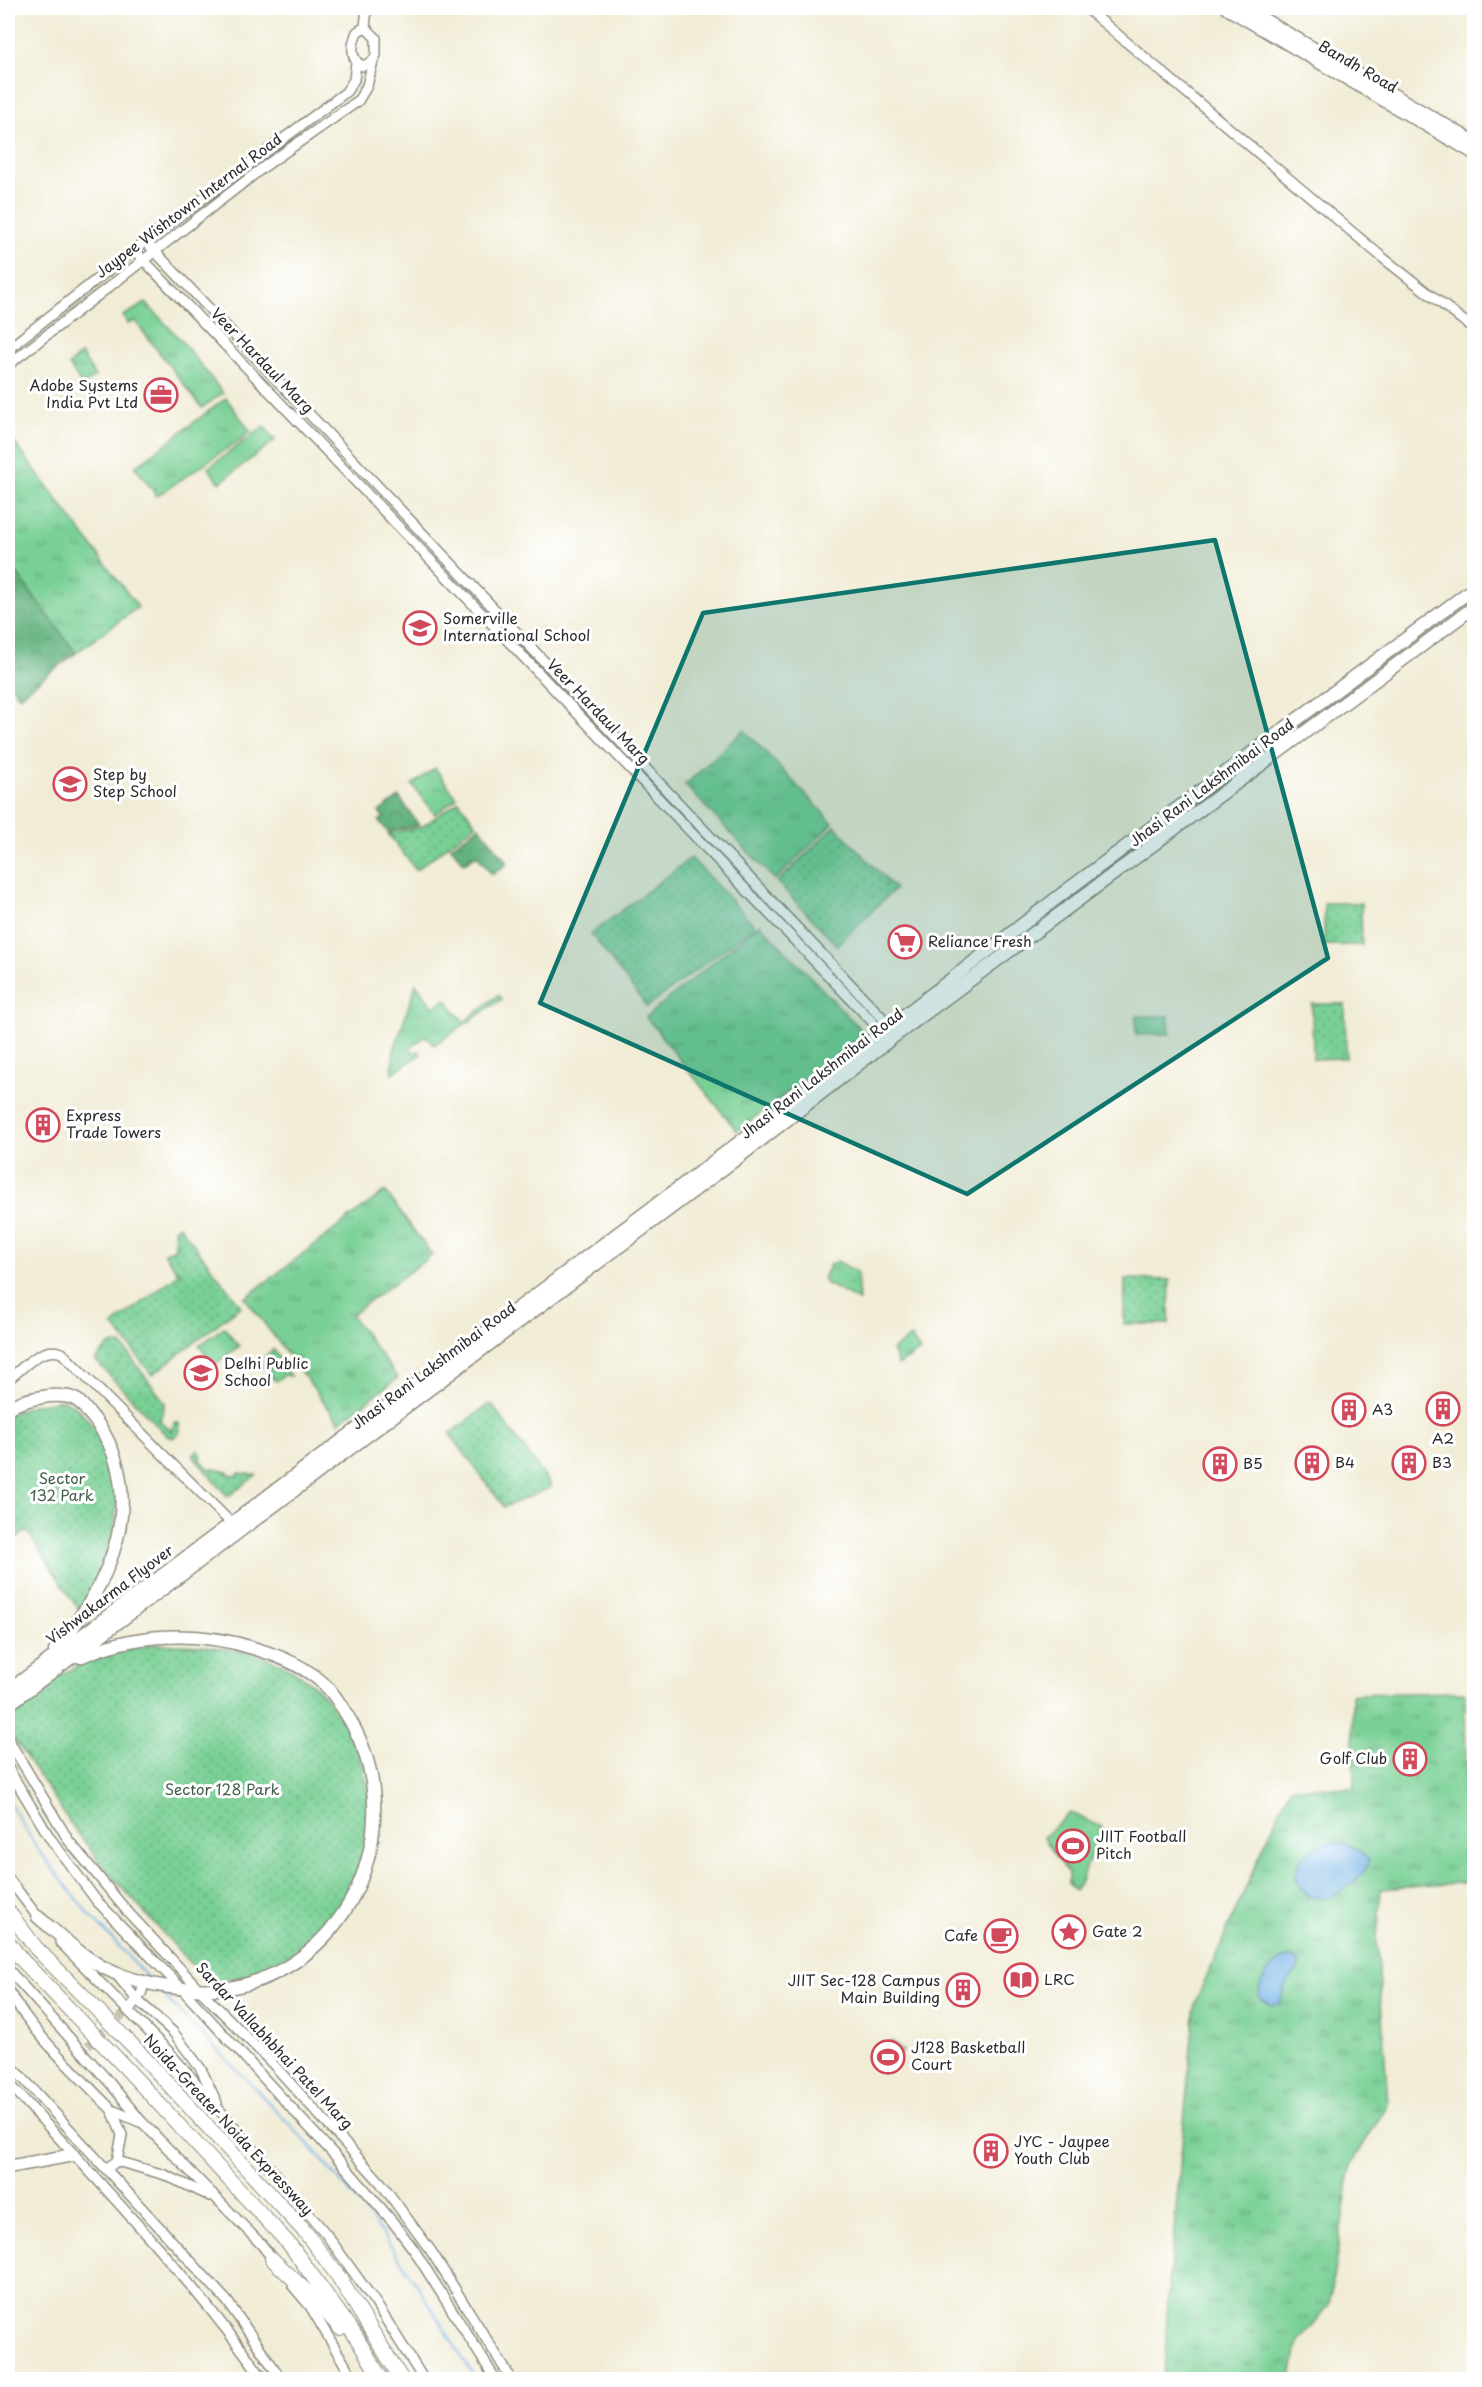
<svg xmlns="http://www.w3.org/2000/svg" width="1482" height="2387" font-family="'Playpen Sans',sans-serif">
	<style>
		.grass { fill: url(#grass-tufts); stroke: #527e60; stroke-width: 1.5; fill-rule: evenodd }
		.forest { fill: url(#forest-crowns); stroke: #466e54; stroke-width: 1.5 }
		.park { fill: url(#park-dots); stroke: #527e60; stroke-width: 1.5 }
		.garden { fill: #79d095; stroke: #527e60; stroke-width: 1.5 }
		.water { fill: #71b2e5; stroke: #4e6e88; stroke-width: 1.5 }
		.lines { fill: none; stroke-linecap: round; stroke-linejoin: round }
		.stream { stroke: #71b2e5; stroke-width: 2 }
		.minor-tunnel { stroke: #c9c5b3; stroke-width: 9; stroke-dasharray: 9 4.5; stroke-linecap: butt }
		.minor-casing { stroke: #8e8c80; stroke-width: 12 }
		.major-casing { stroke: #8e8c80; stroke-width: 15 }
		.highway-casing { stroke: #8e8c80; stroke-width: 16 }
		.minor { stroke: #fff; stroke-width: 9 }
		.major { stroke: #fff; stroke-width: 12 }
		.highway { stroke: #fff; stroke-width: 14 }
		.marked { fill: #0f766e; fill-opacity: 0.2; stroke: #0f766e; stroke-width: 4.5; stroke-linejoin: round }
		.labels { text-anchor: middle; stroke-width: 6; stroke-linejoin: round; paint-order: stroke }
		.street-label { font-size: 15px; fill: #2b2b2b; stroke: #fff }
		.poi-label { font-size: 15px; fill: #2b2b2b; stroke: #fff; text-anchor: start }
		.park-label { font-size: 15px; fill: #425d4b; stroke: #fff }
	</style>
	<defs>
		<pattern id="grass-tufts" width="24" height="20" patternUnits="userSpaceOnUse" patternTransform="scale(1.5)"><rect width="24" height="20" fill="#79d095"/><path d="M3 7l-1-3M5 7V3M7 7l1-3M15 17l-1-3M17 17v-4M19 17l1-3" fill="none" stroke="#63a97a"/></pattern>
		<pattern id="forest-crowns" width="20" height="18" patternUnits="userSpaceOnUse" patternTransform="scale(1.5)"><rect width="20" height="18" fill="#62b27e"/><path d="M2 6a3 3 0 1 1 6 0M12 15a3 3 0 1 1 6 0" fill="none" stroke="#519167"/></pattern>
		<pattern id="park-dots" width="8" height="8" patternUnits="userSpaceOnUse" patternTransform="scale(1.5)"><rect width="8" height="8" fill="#79d095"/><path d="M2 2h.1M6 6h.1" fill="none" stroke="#63a97a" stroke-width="1.8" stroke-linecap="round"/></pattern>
	</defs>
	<rect width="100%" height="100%" fill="#fff"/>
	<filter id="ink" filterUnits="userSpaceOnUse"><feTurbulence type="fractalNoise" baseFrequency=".0167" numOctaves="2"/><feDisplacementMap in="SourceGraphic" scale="12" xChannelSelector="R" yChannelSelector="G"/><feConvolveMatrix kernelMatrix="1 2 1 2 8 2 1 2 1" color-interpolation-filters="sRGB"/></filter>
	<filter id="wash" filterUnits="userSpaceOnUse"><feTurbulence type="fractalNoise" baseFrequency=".008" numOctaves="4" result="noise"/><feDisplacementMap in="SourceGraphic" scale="24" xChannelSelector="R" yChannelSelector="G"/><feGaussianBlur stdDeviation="1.35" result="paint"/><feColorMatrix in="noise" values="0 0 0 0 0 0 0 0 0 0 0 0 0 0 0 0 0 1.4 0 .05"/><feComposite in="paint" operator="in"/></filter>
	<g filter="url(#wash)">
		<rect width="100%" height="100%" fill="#f1ecd5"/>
		<!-- grass -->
		<path class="grass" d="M146,303l36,38 41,52 -21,15 -67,-87 -7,3 -5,-8z
			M81,354l14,22 -13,10 -13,-21z
			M226,398l25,34 -94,64 -22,-29z
			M8,434l130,173 -62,46 -68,-91z
			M744,730l89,93 -58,57 -90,-95z
			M435,768l22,30 -22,16 -23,-29z
			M760,924l105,110 -128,97 -91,-114z
			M416,984l18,23 12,-8 18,23 34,-27 4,4 -68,46 -8,-9 -16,12 4,5 5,-2 2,3 -29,20 2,-24z
			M385,1191l47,64 -81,60 47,63 -59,44 -94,-124z
			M837,1261l20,11 2,29 -34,-18 -2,-5 7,-14z
			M911,1337l9,14 -22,14 -6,-15z
			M1465,1692l1,89h8v61l-10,10v9l10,6v15l-93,7 -4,52 11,163 -37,61 -22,140 -32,40 -6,34 -127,1 4,-84 27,-293 95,-216 64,1 -2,-94zM1297,1872l36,24c-24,4 -33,2 -36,-24z"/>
		<!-- forest -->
		<path class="forest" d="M8,562l68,91 -57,43 -11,-14z
			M399,797l20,28 -31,7 -9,-11 5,-3 -5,-6z
			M479,826l29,37 -16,12 -15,-20 -13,8 -13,-16z"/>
		<!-- park -->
		<path class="park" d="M459,801l17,23 -60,46 -28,-36 33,-7z
			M835,826l60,63 -58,56 -60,-63z
			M691,858l64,68 -108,81 -56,-73z
			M1324,903h37l1,42h-38z
			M1312,1004h33l1,54 -33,1z
			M1136,1016h33l1,18 -34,1z
			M179,1225l62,81 -89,69 -39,-50 69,-54 -4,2 -14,-20 11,-5 -1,-19z
			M1125,1279l45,1 -1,44h-45z
			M121,1344l44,59 -5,17 11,10 4,-8 4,1 1,9 -7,6 -6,-2 -72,-76 14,-15z
			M273,1349c7,9 10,19 18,27l-7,-1 -8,6 -7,-5 1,-8h-6l1,-11z
			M63,1400c16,6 26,20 35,34 36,56 15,126 -19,176l-52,-79 -19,12v-129l24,-9z
			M489,1404l3,1 59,80 -1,3 -46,19 -54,-73z
			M199,1450l3,7 -2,2 8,9 20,4 1,3 8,1 2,-3 17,2 -28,22 -36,-42z
			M155,1644c45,2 93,1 134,24 25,14 41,32 56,58 6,10 12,21 16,32 24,69 -7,150 -63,191 -29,22 -57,33 -93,31l-103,-115 -31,-41 -63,-94v-17c51,-42 81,-58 147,-69z"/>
		<!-- garden -->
		<path class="garden" d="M264,426l11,14 -55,43 -12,-15z
			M224,1327l15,19 -25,19 -15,-19z
			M1070,1813l32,14 -22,57 -5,7 -7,-8v-10l-25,-36z
			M891,2041l12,10 -19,21 -11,-10z"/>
		<!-- water -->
		<path class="water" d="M1329,1842c21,-1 25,4 40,18 -2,9 -8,15 -15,22 -45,41 -76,-7 -46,-30 5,-4 14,-7 21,-10z
			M1291,1956l7,4 2,5 -5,9 -10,11 -5,19 -8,1 -12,-6c-5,-18 15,-39 31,-43z"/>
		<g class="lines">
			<!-- stream -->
			<path class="stream" d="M8,1800l29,48 49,63 63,68
				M159,1990c71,76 150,147 213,230 38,50 70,106 104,160"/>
		</g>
	</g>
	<g filter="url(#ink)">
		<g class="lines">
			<!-- minor-tunnel -->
			<path class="minor-tunnel" d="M78,2055l53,-48"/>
			<!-- minor casing -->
			<g class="minor-casing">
				<path id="minor" d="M1086,8l297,250 91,71
					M365,27l11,11v17l-3,6 -10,5c-14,-6 -11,-22 -6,-34z
					M365,27l2,-19
					M146,242l748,788
					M134,250l752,786
					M8,349l126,-99 212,-158 8,-12 2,-18
					M8,365l257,-199 93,-65 9,-15 6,-25
					M8,1380c15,-12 34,-35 54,-27l173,174
					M8,1739l61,102 57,69 73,79 73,74 109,120 50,68 81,129
					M8,1768l42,70 46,62 85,88 159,173 52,60 22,29 82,130
					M8,1878l33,43
					M60,1942l109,110 119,137 38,45 49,68 49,78
					M8,1969l101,113 33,40 119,122 15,19
					M116,1974l21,26 36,32 28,37 16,34
					M8,1990c25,43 62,77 97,113l7,7 28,12
					M131,2007l10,-13 4,-13
					M8,2062l219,239 55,79
					M8,2082c87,97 180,191 256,298
					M117,2161l48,14 45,21
					M106,2169l11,-8 5,-26 -10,-25
					M293,2286l17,20 44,74"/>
			</g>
			<!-- major casing -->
			<g class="major-casing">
				<path id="major" d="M1227,8l247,145
					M1244,8l230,134
					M8,1408c15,-9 54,-18 70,-7 4,3 8,9 12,13 30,35 38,81 27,125 -12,44 -33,76 -62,111
					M8,1691l729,-547 329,-253 408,-303
					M8,1705l736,-552 148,-115 582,-431
					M38,1917c24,20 48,44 77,56 44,17 103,24 147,6 101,-40 142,-164 89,-257 -7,-12 -14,-24 -23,-34 -20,-21 -48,-32 -75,-40 -55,-18 -120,-15 -173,9
					M8,2167l65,-12"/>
			</g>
			<!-- highway casing -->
			<g class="highway-casing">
				<path id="highway" d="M8,1911l28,37 101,102 169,183 32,43 64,104
					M8,1942l14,18 101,105 167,180 63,87 29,48
					M272,2259l45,42 23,27"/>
			</g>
			<!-- minor -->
			<use href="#minor" class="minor"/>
			<!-- major -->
			<use href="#major" class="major"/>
			<!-- highway -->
			<use href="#highway" class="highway"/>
		</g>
	</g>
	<!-- marked area -->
	<path class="marked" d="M1215,540l113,418 -361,236 -427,-191 163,-390z"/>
	<!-- icons -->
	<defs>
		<g id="office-ring" transform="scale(1.725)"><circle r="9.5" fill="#fff" stroke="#d1495b" stroke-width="1.5"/><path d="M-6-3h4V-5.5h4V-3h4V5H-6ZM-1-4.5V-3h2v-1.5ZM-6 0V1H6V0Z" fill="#d1495b"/></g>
		<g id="school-ring" transform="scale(1.725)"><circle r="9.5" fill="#fff" stroke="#d1495b" stroke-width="1.5"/><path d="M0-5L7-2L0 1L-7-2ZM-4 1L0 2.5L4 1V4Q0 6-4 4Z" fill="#d1495b"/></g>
		<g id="supermarket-ring" transform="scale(1.725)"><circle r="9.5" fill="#fff" stroke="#d1495b" stroke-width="1.5"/><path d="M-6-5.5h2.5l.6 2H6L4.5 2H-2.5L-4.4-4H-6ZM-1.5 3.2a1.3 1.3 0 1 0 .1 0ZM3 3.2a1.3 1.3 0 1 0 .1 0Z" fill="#d1495b"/></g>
		<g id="building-ring" transform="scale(1.725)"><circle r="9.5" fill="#fff" stroke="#d1495b" stroke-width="1.5"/><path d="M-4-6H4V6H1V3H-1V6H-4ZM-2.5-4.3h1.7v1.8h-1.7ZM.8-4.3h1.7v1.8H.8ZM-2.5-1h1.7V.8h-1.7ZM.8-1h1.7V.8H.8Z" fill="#d1495b"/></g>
		<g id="stadium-ring" transform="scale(1.725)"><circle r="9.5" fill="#fff" stroke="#d1495b" stroke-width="1.5"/><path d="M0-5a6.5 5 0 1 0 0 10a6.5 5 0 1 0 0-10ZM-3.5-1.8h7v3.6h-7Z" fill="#d1495b"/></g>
		<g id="sight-ring" transform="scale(1.725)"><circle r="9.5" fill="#fff" stroke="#d1495b" stroke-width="1.5"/><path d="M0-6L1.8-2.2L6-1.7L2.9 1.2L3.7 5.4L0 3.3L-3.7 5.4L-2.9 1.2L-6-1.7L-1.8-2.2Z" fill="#d1495b"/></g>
		<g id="cafe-ring" transform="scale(1.725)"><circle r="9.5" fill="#fff" stroke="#d1495b" stroke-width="1.5"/><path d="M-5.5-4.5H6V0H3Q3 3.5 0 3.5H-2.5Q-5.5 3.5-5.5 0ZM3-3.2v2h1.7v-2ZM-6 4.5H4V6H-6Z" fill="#d1495b"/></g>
		<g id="library-ring" transform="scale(1.725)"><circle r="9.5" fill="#fff" stroke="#d1495b" stroke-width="1.5"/><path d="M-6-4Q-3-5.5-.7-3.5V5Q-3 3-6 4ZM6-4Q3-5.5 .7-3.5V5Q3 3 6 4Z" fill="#d1495b"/></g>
	</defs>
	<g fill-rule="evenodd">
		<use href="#office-ring" x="161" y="395"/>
		<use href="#school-ring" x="420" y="628"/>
		<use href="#school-ring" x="70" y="784"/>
		<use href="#supermarket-ring" x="905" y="942"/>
		<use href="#building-ring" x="43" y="1125"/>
		<use href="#school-ring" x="201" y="1373"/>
		<use href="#building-ring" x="1443" y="1409"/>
		<use href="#building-ring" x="1349" y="1410"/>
		<use href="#building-ring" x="1312" y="1463"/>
		<use href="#building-ring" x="1409" y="1463"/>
		<use href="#building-ring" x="1220" y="1464"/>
		<use href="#building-ring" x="1410" y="1759"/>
		<use href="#stadium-ring" x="1073" y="1846"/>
		<use href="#sight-ring" x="1069" y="1932"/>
		<use href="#cafe-ring" x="1001" y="1936"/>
		<use href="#library-ring" x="1021" y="1980"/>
		<use href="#building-ring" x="963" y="1990"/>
		<use href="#stadium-ring" x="888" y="2057"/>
		<use href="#building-ring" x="991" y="2151"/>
	</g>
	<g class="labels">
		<!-- street labels -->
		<g class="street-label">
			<text transform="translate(1358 67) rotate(30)" y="5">Bandh Road</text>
			<text transform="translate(189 206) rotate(-37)" y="5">Jaypee Wishtown Internal Road</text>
			<text transform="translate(262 361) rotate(46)" y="5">Veer Hardaul Marg</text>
			<text transform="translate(598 712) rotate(46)" y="5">Veer Hardaul Marg</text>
			<text transform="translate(1212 783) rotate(-37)" y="5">Jhasi Rani Lakshmibai Road</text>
			<text transform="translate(822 1074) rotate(-38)" y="5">Jhasi Rani Lakshmibai Road</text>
			<text transform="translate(434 1366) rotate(-37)" y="5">Jhasi Rani Lakshmibai Road</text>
			<text transform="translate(110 1595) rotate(-37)" y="5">Vishwakarma Flyover</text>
			<text transform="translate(274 2046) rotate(47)" y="5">Sardar Vallabhbhai Patel Marg</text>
			<text transform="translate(228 2125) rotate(47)" y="5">Noida-Greater Noida Expressway</text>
		</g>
		<!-- poi labels -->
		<g class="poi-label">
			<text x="138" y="391" text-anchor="end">Adobe Systems<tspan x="138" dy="17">India Pvt Ltd</tspan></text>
			<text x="443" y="624">Somerville<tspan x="443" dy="17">International School</tspan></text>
			<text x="93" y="780">Step by<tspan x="93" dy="17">Step School</tspan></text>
			<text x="928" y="947">Reliance Fresh</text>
			<text x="66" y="1121">Express<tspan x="66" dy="17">Trade Towers</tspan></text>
			<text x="224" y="1369">Delhi Public<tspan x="224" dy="17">School</tspan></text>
			<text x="1372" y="1415">A3</text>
			<text x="1443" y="1444" text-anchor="middle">A2</text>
			<text x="1335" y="1468">B4</text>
			<text x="1432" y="1468">B3</text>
			<text x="1243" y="1469">B5</text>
			<text x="1387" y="1764" text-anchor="end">Golf Club</text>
			<text x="1096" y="1842">JIIT Football<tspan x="1096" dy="17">Pitch</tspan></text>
			<text x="1092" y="1937">Gate 2</text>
			<text x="978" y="1941" text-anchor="end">Cafe</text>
			<text x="1044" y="1985">LRC</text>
			<text x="940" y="1986" text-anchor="end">JIIT Sec-128 Campus<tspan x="940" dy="17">Main Building</tspan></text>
			<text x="911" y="2053">J128 Basketball<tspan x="911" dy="17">Court</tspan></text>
			<text x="1014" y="2147">JYC - Jaypee<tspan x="1014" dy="17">Youth Club</tspan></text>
		</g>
		<!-- park labels -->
		<g class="park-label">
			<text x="62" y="1484">Sector<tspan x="62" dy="17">132 Park</tspan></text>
			<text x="222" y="1795">Sector 128 Park</text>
		</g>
	</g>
	<!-- margin -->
	<rect width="1482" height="2387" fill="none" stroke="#fff" stroke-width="30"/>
</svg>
